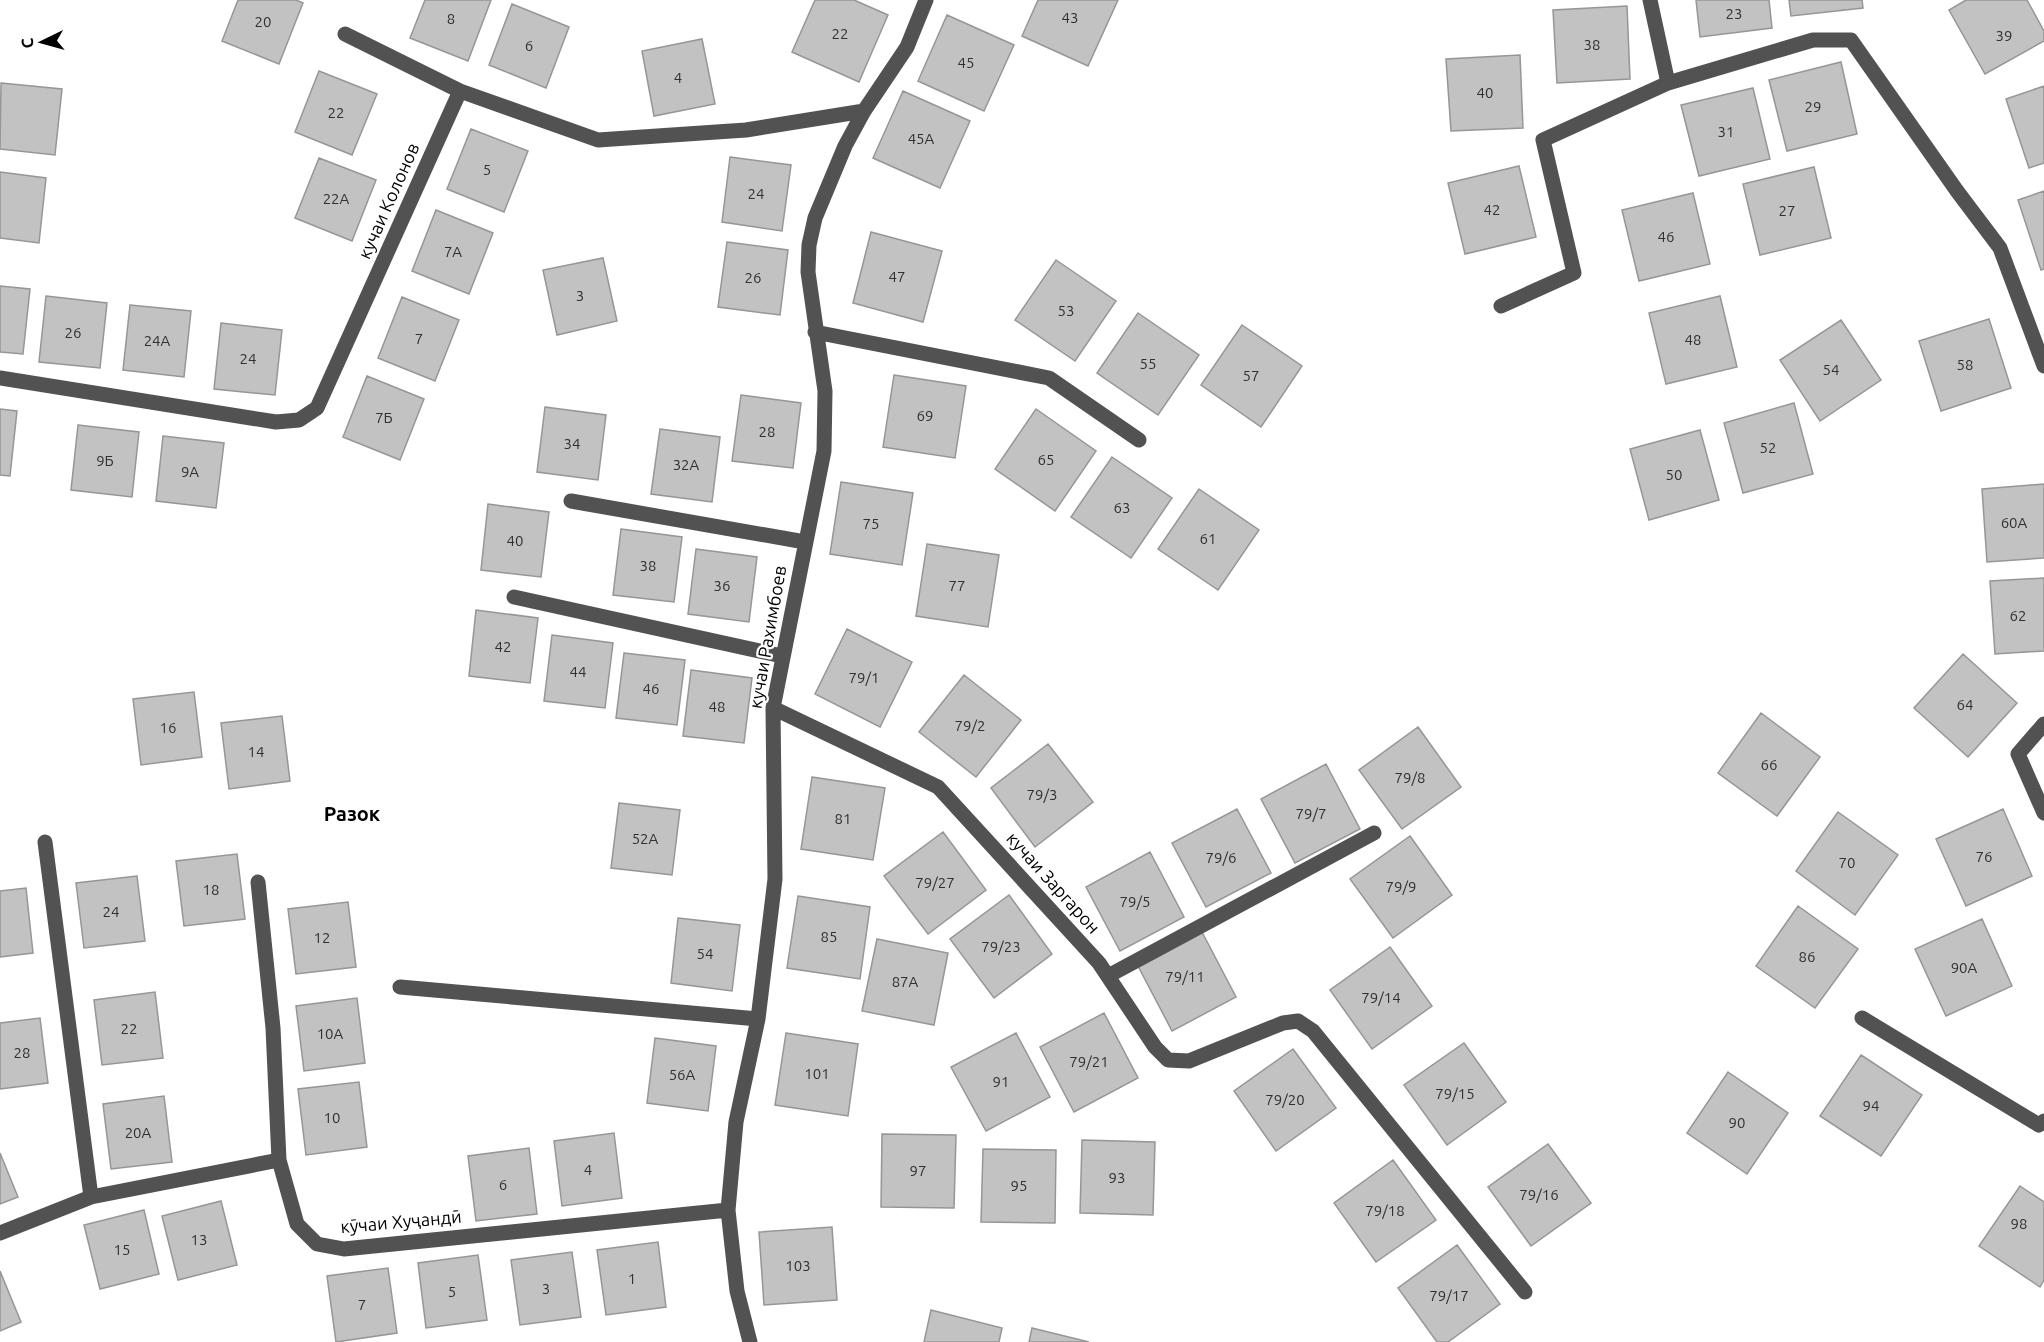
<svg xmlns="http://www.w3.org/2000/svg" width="2044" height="1342" font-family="Ubuntu,sans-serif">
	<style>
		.building { fill: #c2c2c2; stroke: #969696; stroke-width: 1.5 }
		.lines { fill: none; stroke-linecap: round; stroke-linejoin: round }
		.minor { stroke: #525252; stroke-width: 15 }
		.labels { text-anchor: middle; stroke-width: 4.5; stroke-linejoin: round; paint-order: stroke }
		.number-label { font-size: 15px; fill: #303030 }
		.street-label { font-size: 18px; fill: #000; stroke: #fff }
		.neighbourhood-label { font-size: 20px; font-weight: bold; fill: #000; stroke: #fff }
	</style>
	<rect width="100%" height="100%" fill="#fff"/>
	<!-- building -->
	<path class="building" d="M238,0h58l7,3 -24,61 -57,-23z
		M425,0h66l-23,61 -58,-23z
		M815,0h39l34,15 -29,67 -67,-30z
		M1038,0h80l-30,66 -66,-30z
		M1696,0h73l3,28 -72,9z
		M1789,0h73l1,8 -72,8z
		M1966,0h61l17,31v10l-59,33 -36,-64z
		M512,4l57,23 -23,61 -57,-23z
		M1627,6l3,73 -73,4 -4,-73z
		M947,15l67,30 -30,66 -66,-30z
		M702,39l13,65 -61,12 -12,-65z
		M1520,55l3,73 -72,3 -5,-72z
		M1841,62l16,72 -70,17 -18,-71z
		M319,71l58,23 -25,61 -57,-23z
		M1,83l61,6 -7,66 -55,-6z
		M2044,86v77l-15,5 -23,-69z
		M1753,88l17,71 -71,17 -18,-71z
		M903,91l67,30 -30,67 -67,-30z
		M471,129l57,22 -24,61 -57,-23z
		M730,157l61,8 -9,66 -60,-9z
		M319,158l57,22 -24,61 -57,-23z
		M1519,166l17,71 -71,17 -17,-71z
		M1814,167l17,71 -71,17 -17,-71z
		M0,172l46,6 -7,65 -39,-5z
		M2044,191v78l-3,1 -23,-70z
		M1693,193l17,71 -71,17 -17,-71z
		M436,210l57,23 -24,61 -57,-23z
		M871,232l71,19 -19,71 -70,-19z
		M727,242l61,8 -8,65 -62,-8z
		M603,258l14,63 -60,14 -14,-65z
		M1056,260l60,41 -41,60 -60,-41z
		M0,286l30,3 -7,65 -23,-2z
		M46,296l61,7 -7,65 -61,-6z
		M1720,296l17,71 -71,17 -17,-71z
		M402,297l57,23 -24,61 -57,-23z
		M130,305l61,6 -7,66 -61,-7z
		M1138,313l61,42 -41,60 -61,-42z
		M1989,319l22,69 -70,23 -22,-70z
		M1841,320l40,60 -61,41 -40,-61z
		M221,323l61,7 -7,65 -61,-6z
		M1242,325l60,41 -41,61 -60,-42z
		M894,375l72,11 -11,72 -72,-11z
		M367,376l57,23 -24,61 -57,-23z
		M741,395l60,8 -8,65 -61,-7z
		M1794,403l19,71 -70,19 -19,-70z
		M545,407l61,8 -8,65 -61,-8z
		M0,409l17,2 -7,65 -10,-1z
		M1036,409l60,42 -41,60 -60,-42z
		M78,425l61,7 -7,65 -61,-7z
		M660,429l60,8 -8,65 -61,-8z
		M1700,430l19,70 -70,20 -19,-71z
		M163,436l61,7 -8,65 -60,-7z
		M1112,457l60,41 -41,60 -60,-41z
		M841,482l72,11 -11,72 -72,-11z
		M2044,484v74l-57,4 -5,-73z
		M1199,489l60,41 -41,60 -60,-41z
		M488,504l61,8 -8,65 -60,-7z
		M621,529l61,8 -8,65 -61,-7z
		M927,544l72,11 -11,72 -72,-11z
		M696,549l61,8 -8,65 -61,-8z
		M2044,578v73l-49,3 -5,-73z
		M476,610l62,8 -8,65 -61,-7z
		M847,629l65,33 -32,65 -65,-33z
		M552,635l61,8 -8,65 -61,-7z
		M624,653l61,7 -8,65 -61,-7z
		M1963,654l54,49 -49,54 -54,-49z
		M691,670l61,8 -8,65 -61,-7z
		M964,675l57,45 -45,57 -57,-45z
		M194,692l8,65 -61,8 -8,-66z
		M1761,713l59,44 -43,59 -59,-43z
		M282,716l8,65 -61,8 -8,-66z
		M1418,727l43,60 -59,42 -43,-59z
		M1048,744l45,58 -58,45 -44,-59z
		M1326,764l34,65 -65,34 -34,-64z
		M812,777l73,11 -12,72 -72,-11z
		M619,803l61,7 -8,65 -61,-7z
		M1237,809l34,64 -65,34 -34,-64z
		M2003,809l29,67 -66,30 -30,-67z
		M1838,812l60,43 -43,60 -59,-44z
		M943,832l43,58 -58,44 -44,-58z
		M1410,836l42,59 -59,43 -43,-59z
		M1150,852l34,65 -64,34 -34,-64z
		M237,854l8,65 -61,7 -8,-65z
		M137,876l8,65 -61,7 -8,-65z
		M26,888l7,65 -33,4v-66z
		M1009,895l43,59 -58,44 -44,-59z
		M798,896l72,11 -10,72 -73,-11z
		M348,902l8,65 -60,7 -8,-65z
		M1798,906l60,43 -43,59 -59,-42z
		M678,918l62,7 -8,66 -61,-8z
		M1982,919l30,67 -66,30 -31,-67z
		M1202,932l34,65 -64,34 -34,-65z
		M877,939l71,14 -14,72 -72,-14z
		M1390,947l42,59 -60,43 -42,-59z
		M155,992l8,66 -61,7 -8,-65z
		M357,998l8,65 -61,8 -8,-65z
		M1104,1013l34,65 -64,34 -34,-65z
		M40,1018l8,65 -48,6v-66z
		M786,1033l72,11 -10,72 -73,-11z
		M1016,1033l34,64 -64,34 -35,-64z
		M655,1038l61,8 -8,65 -61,-8z
		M1464,1043l42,59 -59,43 -43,-60z
		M1293,1049l43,59 -60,43 -42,-60z
		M1861,1055l61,40 -41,61 -61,-40z
		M1728,1072l60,41 -41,61 -60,-41z
		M359,1082l8,65 -61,8 -8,-66z
		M164,1096l8,66 -61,7 -8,-65z
		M614,1133l8,65 -60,8 -8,-65z
		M882,1134l74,1 -2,73 -73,-1z
		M1082,1140l73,2 -2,73 -73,-2z
		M1548,1144l43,59 -60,43 -43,-59z
		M529,1148l8,66 -61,7 -8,-65z
		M983,1149l73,1 -1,73 -74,-1z
		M0,1153l18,44 -18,7z
		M1393,1160l43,60 -60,42 -42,-59z
		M2020,1186l24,16v78l-4,7 -61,-41z
		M221,1201l16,64 -59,15 -16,-64z
		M144,1210l15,64 -59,15 -16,-64z
		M832,1227l5,73 -73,5 -5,-73z
		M658,1242l8,65 -60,8 -9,-65z
		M1457,1245l43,59 -52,38h-11l-39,-54z
		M572,1252l9,65 -61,8 -9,-65z
		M478,1255l9,65 -61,8 -8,-65z
		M388,1268l9,65 -61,9 -9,-66z
		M0,1271l21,51 -21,9z
		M931,1310l71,18 -3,14h-75z
		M1032,1328l57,14h-60z"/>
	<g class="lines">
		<!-- minor -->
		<path class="minor" d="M1650,0l18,83 145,-43h38l106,151 43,57 44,118
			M345,34l115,57
			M1501,306l73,-33 -31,-133 125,-57
			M815,332l234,46 90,62
			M0,378l276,44 23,-2 18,-12 143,-317 138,49 148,-10 118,-19
			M571,501l234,41
			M514,597l268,59
			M773,708l165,79 161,176 56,84 13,13 21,1 94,-38 15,-2 15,10 212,261
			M2044,724l-26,30 26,59
			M45,842l46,355
			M258,882l15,146 6,132
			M1108,976l266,-143
			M400,987l358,32
			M1862,1018l177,107 5,-4
			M0,1233l91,-36 188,-37 18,64 20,20 27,5 384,-39
			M750,1342l-13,-51 -9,-81 8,-88 22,-103 17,-140 -2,-171 51,-257 1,-60 -17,-119 1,-27 6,-27 30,-72 19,-35 43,-64 19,-47"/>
	</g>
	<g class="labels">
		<!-- number labels -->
		<g class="number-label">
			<text x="1734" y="19">23</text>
			<text x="1070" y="23">43</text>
			<text x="451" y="24">8</text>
			<text x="263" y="27">20</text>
			<text x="840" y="39">22</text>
			<text x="2004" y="41">39</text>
			<text x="1592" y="50">38</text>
			<text x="529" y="51">6</text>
			<text x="966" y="68">45</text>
			<text x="678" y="83">4</text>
			<text x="1485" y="98">40</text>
			<text x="1813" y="112">29</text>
			<text x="336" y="118">22</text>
			<text x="1726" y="137">31</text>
			<text x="921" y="144">45А</text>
			<text x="487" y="175">5</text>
			<text x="756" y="199">24</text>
			<text x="336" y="204">22А</text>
			<text x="1492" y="215">42</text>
			<text x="1787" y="216">27</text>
			<text x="1666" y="242">46</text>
			<text x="453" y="257">7А</text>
			<text x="897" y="282">47</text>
			<text x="753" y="283">26</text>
			<text x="580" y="301">3</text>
			<text x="1066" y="316">53</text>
			<text x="73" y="338">26</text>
			<text x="419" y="344">7</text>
			<text x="1693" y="345">48</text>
			<text x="157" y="346">24А</text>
			<text x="248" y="364">24</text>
			<text x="1148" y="369">55</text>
			<text x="1965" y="370">58</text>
			<text x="1831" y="375">54</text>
			<text x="1251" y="381">57</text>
			<text x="925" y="421">69</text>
			<text x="384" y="423">7Б</text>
			<text x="767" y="437">28</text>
			<text x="572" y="449">34</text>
			<text x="1768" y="453">52</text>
			<text x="1046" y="465">65</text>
			<text x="105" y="466">9Б</text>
			<text x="686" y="470">32А</text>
			<text x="190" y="477">9А</text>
			<text x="1674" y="480">50</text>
			<text x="1122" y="513">63</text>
			<text x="2014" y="528">60А</text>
			<text x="871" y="529">75</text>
			<text x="1208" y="544">61</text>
			<text x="515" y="546">40</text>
			<text x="648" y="571">38</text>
			<text x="722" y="591">36</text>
			<text x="957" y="591">77</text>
			<text x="2018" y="621">62</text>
			<text x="503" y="652">42</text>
			<text x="578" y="677">44</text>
			<text x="864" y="683">79/1</text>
			<text x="651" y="694">46</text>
			<text x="1965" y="710">64</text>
			<text x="717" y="712">48</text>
			<text x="970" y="731">79/2</text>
			<text x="168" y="733">16</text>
			<text x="256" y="757">14</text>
			<text x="1769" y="770">66</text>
			<text x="1410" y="783">79/8</text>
			<text x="1042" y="800">79/3</text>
			<text x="1311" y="819">79/7</text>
			<text x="843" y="824">81</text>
			<text x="645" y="844">52А</text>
			<text x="1984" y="862">76</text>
			<text x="1221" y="863">79/6</text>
			<text x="1847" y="868">70</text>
			<text x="935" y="888">79/27</text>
			<text x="1401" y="892">79/9</text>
			<text x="211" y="895">18</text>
			<text x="1135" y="907">79/5</text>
			<text x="111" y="917">24</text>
			<text x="829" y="942">85</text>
			<text x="322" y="943">12</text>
			<text x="1001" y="952">79/23</text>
			<text x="705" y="959">54</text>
			<text x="1807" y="962">86</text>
			<text x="1964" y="973">90А</text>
			<text x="1185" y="982">79/11</text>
			<text x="905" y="987">87А</text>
			<text x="1381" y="1003">79/14</text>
			<text x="129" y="1034">22</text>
			<text x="330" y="1039">10А</text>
			<text x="22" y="1058">28</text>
			<text x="1089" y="1067">79/21</text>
			<text x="817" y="1079">101</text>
			<text x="682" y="1080">56А</text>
			<text x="1001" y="1087">91</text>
			<text x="1455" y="1099">79/15</text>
			<text x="1285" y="1105">79/20</text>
			<text x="1871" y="1111">94</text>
			<text x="332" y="1123">10</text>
			<text x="1737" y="1128">90</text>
			<text x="138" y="1138">20А</text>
			<text x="588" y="1175">4</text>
			<text x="918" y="1176">97</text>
			<text x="1117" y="1183">93</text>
			<text x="503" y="1190">6</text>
			<text x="1019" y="1191">95</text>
			<text x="1539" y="1200">79/16</text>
			<text x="1385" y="1216">79/18</text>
			<text x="2019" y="1229">98</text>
			<text x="199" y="1245">13</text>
			<text x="122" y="1255">15</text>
			<text x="798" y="1271">103</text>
			<text x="632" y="1284">1</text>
			<text x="546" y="1294">3</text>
			<text x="452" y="1297">5</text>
			<text x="1449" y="1301">79/17</text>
			<text x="362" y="1310">7</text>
		</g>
		<!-- street labels -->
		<g class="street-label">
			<text transform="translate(389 201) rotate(-66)" y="6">кучаи Колонов</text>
			<text transform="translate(768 637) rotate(-80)" y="6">кучаи Рахимбоев</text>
			<text transform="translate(1053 883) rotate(48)" y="6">кучаи Заргарон</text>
			<text transform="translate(401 1222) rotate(-5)" y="6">кӯчаи Хуҷандӣ</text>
		</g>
		<!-- neighbourhood labels -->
		<g class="neighbourhood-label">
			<text x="352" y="821">Разок</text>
		</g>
	</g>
	<!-- north arrow -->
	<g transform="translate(42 42) rotate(265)" stroke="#ffffff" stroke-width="4.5" paint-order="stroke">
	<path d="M0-4.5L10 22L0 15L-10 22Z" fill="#000000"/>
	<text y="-9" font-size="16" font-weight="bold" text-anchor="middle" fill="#000000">С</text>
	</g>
</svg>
